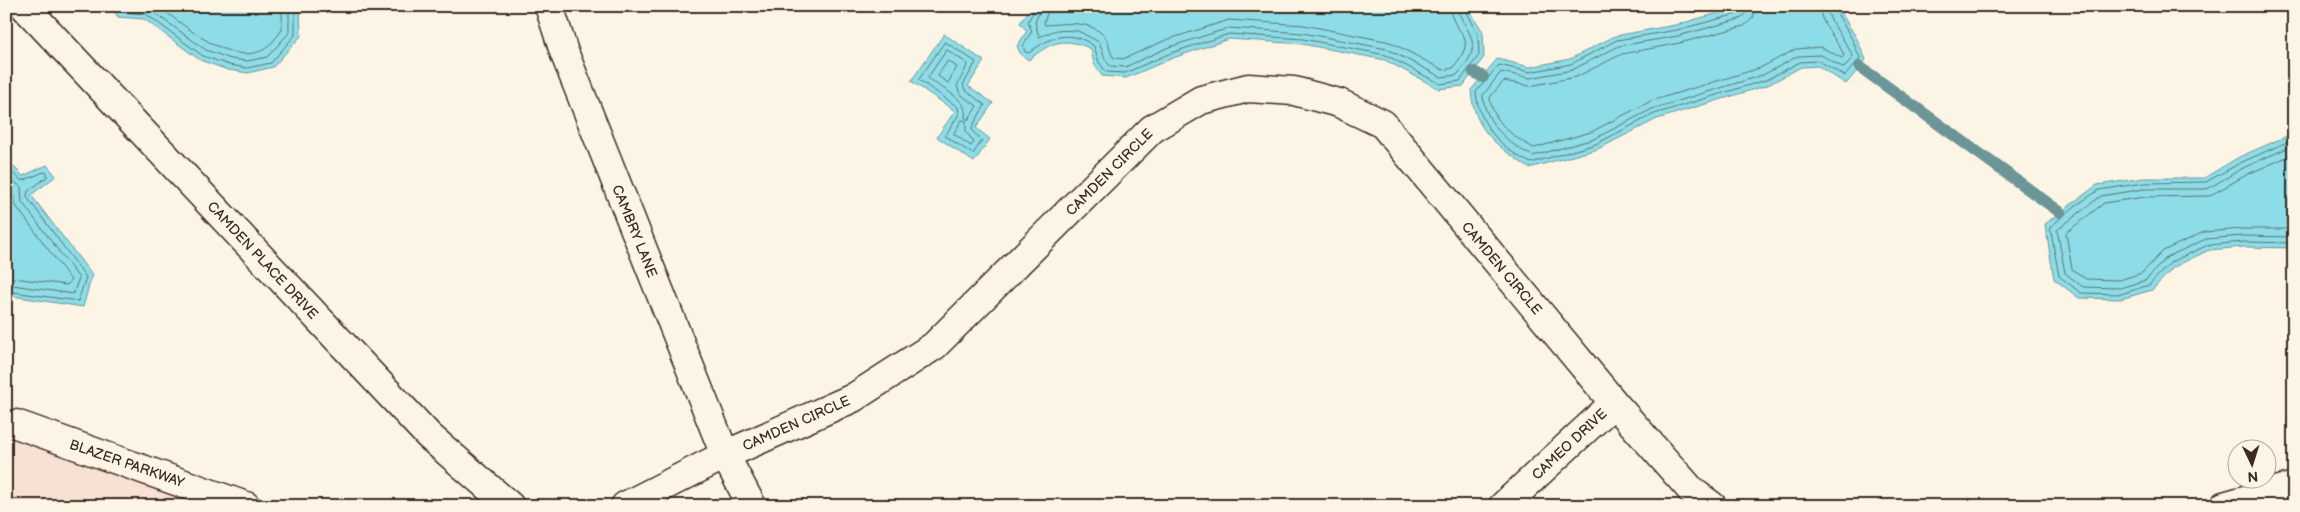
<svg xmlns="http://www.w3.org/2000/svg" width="2300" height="512" font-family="'Balsamiq Sans',sans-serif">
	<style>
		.built { fill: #f8e1d3 }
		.water { fill: #8ddde8; stroke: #6c9597 }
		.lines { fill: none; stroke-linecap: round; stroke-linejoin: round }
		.shore { stroke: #5c726f; stroke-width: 1 }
		.stream { stroke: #6c9597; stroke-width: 12 }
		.minor-casing { stroke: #3b2a1e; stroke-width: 31 }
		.minor { stroke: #fcf5e5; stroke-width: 28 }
		.labels { text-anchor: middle; stroke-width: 5; stroke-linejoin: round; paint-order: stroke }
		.street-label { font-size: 14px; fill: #3b2a1e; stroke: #fcf5e5 }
	</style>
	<rect width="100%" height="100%" fill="#fcf5e5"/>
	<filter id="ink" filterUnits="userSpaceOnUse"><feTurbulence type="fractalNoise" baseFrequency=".02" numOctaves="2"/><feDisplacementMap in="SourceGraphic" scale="10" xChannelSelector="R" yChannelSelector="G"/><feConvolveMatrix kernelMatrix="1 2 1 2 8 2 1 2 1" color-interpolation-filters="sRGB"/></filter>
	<g filter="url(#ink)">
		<!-- built -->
		<path class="built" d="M6,424l240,82h-240z"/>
		<!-- water -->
		<path class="water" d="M110,6h190l1,30 -28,31 -25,6 -20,-3 -28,-10 -56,-41 -26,-2z
			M1032,6h435l16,26 1,25 -21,29 -24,3 -54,-29 -83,-16 -73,-5 -56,19 -47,20 -24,-2 -8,-12 -3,-15c-26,-13 -41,-7 -62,11l-8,-5 -4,-9 10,-15 -7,-8z
			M1744,6h93l20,33 9,21 -20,24 -28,-18 -17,1 -33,18 -111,34 -59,30 -69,19c-31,-22 -55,-36 -58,-78l26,-31 33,8 40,-8 45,-23 60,-11z
			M944,34l40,27 -16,25 25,17 -17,25 14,11 -16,23 -37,-25 18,-26 -44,-30z
			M2294,133v115l-50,-1 -35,3 -35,17 -22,23 -31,9 -42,-1 -25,-19 -9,-55 52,-39 47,-7h60l35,-21z
			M6,159l17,17 24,-11 9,11 -25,19 61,80 -9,32 -77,-12z"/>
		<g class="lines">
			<!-- shore -->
			<path class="shore" d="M116,6l6,6 24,2 57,42 26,9 18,3 24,-5 24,-28v-29
				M131,6l18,3 57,41 25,9 17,2 19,-4 22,-24v-27
				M158,6c25,18 72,61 105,44 7,-3 14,-14 19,-20v-24
				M1036,6l-8,16 4,9 -9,15 2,6 4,1c21,-17 42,-24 65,-7l5,16 7,10 19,1 46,-20 58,-19 74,5 83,16 54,29 20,-3 19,-26 -1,-21 -14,-28
				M1042,6l-7,16 4,15 17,-7 22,1 21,11 6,17 5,7 15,1 44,-20 60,-19 74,5 84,16 54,28 16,-2c15,-18 22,-28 8,-50 -3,-6 -7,-12 -8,-19
				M1050,6l-6,16 1,3c19,-1 45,-6 60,12 5,6 4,16 9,21l9,1 43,-19 63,-20 75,5 86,17 53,28 10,-2c29,-37 -2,-31 -3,-62
				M1742,6l-1,5 -4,3 -60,16 -60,10 -46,24 -41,8 -31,-7 -23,27c2,33 27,58 55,71l65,-19 58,-30 112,-34 34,-18 19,-1 26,15 15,-18 -7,-17 -20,-35
				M1748,6l-2,8 -6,5 -62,17 -59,10 -47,24 -42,8 -29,-6 -18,23c1,27 26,50 50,61l61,-17 58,-30 111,-34 35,-19 23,-1 23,13 9,-11c-6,-15 -26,-37 -27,-51
				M1756,6l-3,12 -9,8 -64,17 -58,11 -46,23 -46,9 -26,-5 -14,16c1,23 25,42 44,51l57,-16 60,-31 109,-33 36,-19 25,-2 21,11 2,-3c-7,-16 -24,-31 -25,-49
				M945,42l31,20 -13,23 2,5 20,15 -13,22 1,5 9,8 -9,14 -28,-18 14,-22 -1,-7 -39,-27z
				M947,50l21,14 -11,22 3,8 17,12 -9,14 -3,-2c4,-21 -24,-28 -37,-40z
				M948,61l9,6 -9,16 -10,-7z
				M962,120l4,1v11l8,10 -3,4 -17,-12z
				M2294,139l-52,23 -36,20 -62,1 -45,7 -24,16 -25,21 9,49 22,17 40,1 28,-9 22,-23 37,-17 36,-3 50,1
				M2294,145l-49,22 -38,22h-63l-43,7 -44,34 8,43 18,14 37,1 26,-8 21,-23 39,-18 37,-3 51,1
				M2294,154l-46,20 -39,22 -64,1 -41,6 -38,30 6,36 14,10 33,1 23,-7 21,-22 41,-19 39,-3h51
				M6,167l16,14 22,-9 3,1v4l-19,14 -1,6 59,80 -8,24 -72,-10
				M6,175l15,12 1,15 57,76 -6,16 -67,-10
				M6,186l6,6 4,14 55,74 -4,5 -61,-8"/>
			<!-- stream -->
			<path class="stream" d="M1860,67l200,145
				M1474,72l9,5"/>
			<!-- minor casing -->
			<g class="minor-casing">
				<path id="minor" d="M24,6l405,430 81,70
					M549,6l15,46 161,403 27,51
					M6,424h10l230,82
					M625,506l100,-51 128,-57 81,-52 218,-217 49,-29 47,-12 46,3 45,12 44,21 231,279 78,88 20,15
					M1503,506l111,-103
					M2224,506l70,-20"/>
			</g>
			<!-- minor -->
			<use href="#minor" class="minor"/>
		</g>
	</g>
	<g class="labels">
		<!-- street labels -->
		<g class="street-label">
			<text transform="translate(1109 172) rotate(-45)" y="5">CAMDEN CIRCLE</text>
			<text transform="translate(635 231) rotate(68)" y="5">CAMBRY LANE</text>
			<text transform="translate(263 260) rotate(47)" y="5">CAMDEN PLACE DRIVE</text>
			<text transform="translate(1502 268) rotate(50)" y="5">CAMDEN CIRCLE</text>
			<text transform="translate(796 423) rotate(-24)" y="5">CAMDEN CIRCLE</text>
			<text transform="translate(1569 444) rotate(-43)" y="5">CAMEO DRIVE</text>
			<text transform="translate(127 463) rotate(19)" y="5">BLAZER PARKWAY</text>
		</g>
	</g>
	<!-- margin -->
	<rect width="2300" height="512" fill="none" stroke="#fcf5e5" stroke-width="25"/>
	<rect x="12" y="12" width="2275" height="487" fill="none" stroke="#3b2a1e" stroke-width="2" filter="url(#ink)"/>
	<!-- north arrow -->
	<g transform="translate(2252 464) rotate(176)"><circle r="24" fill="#fcf5e5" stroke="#afa495"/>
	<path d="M0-4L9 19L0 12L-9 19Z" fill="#3b2a1e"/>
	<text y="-8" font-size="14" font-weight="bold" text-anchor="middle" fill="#3b2a1e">N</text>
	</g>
</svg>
